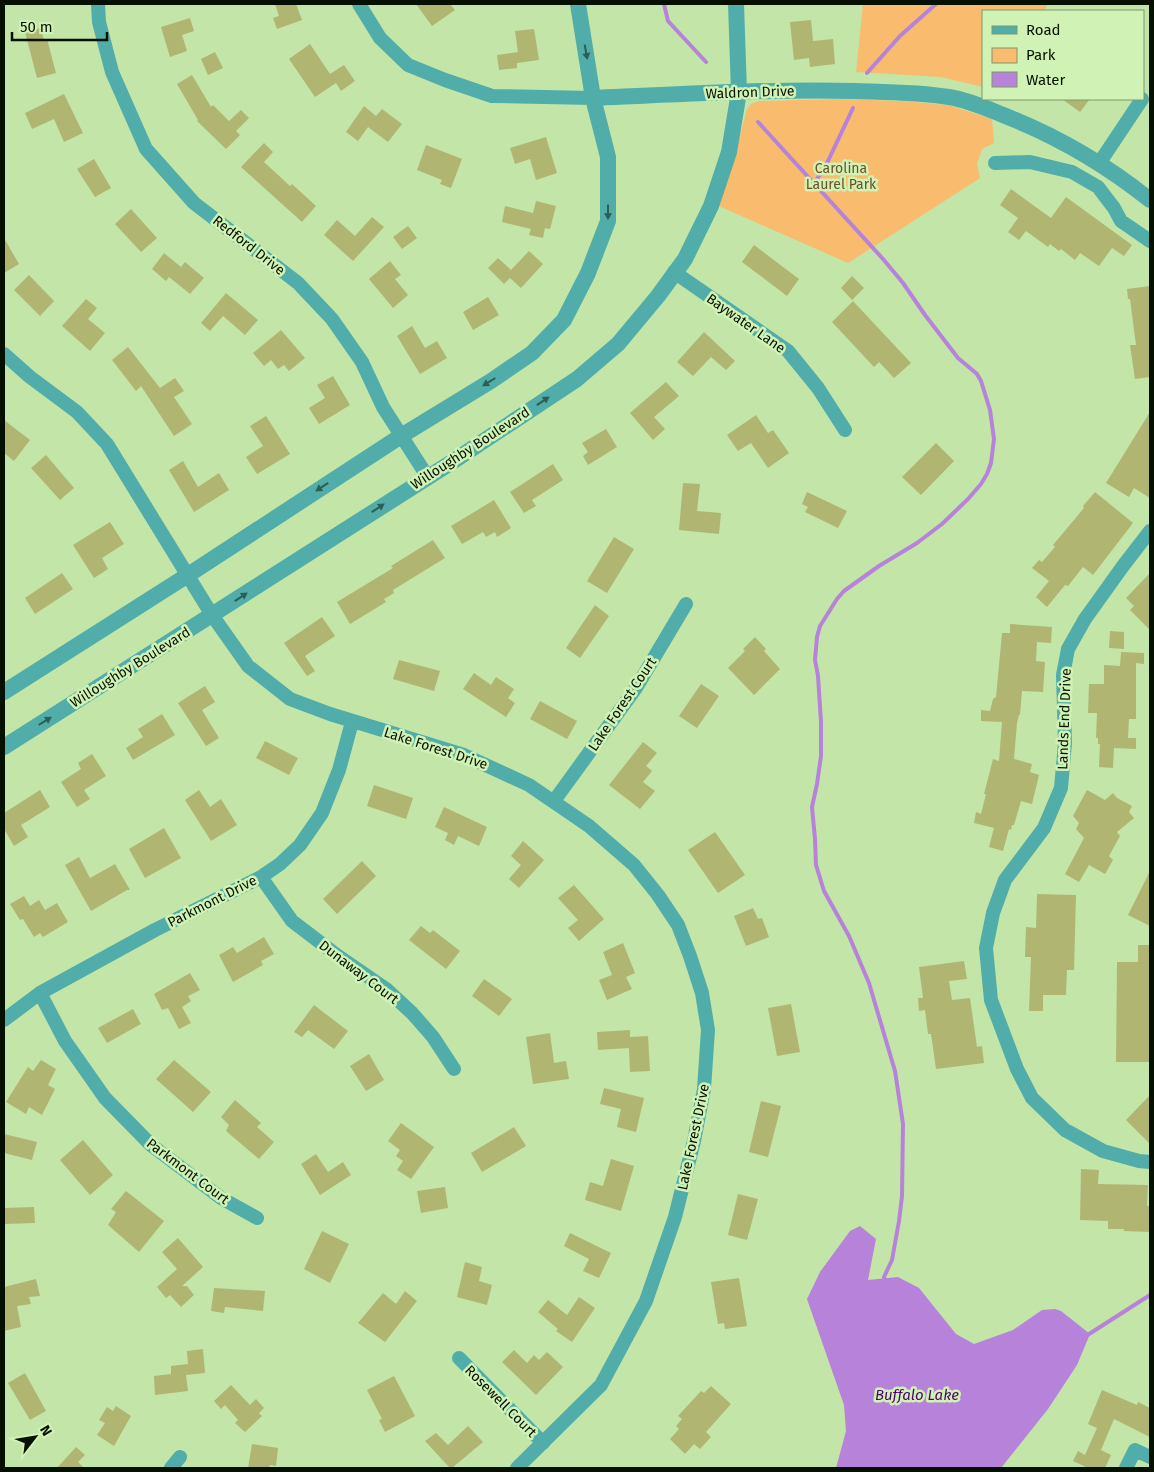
<svg xmlns="http://www.w3.org/2000/svg" width="1154" height="1472" font-family="'Fira Sans',sans-serif">
	<style>
		.green { fill: #f9bb6e }
		.water { fill: #b782d9 }
		.lines { fill: none; stroke-linecap: round; stroke-linejoin: round }
		.stream { stroke: #b782d9; stroke-width: 4 }
		.building { fill: #b1b572 }
		.minor { stroke: #51ada9; stroke-width: 14 }
		.tertiary { stroke: #51ada9; stroke-width: 16 }
		.oneway { fill: #2c5e54 }
		.labels { text-anchor: middle; stroke-width: 5; stroke-linejoin: round; paint-order: stroke }
		.street-label { font-size: 14px; fill: #061000; stroke: #d0f2b4 }
		.park-label { font-size: 14px; fill: #6d4f2a; stroke: #d0f2b4 }
		.water-label { font-size: 15px; font-style: italic; fill: #4f0070; stroke: #d0f2b4 }
	</style>
	<rect width="100%" height="100%" fill="#c3e5a8"/>
	<!-- green -->
	<path class="green" d="M863,4h185l-4,7h-61v76l-42,-10 -85,-5z
		M837,99l66,2 45,4 44,14 2,24 -12,6 -5,15 3,14 -132,85 -129,-57 14,-44 14,-53 4,-5 8,-3z"/>
	<!-- water -->
	<path class="water" d="M860,1226l16,13 -8,41 30,-3 21,11 37,46 18,10 39,-14 29,-20 13,-1 6,2 29,23 -13,31 -29,44 -47,59h-165l10,-37 -2,-26 -37,-106 13,-27 30,-41z"/>
	<g class="lines">
		<!-- stream -->
		<path class="stream" d="M664,4l4,17 38,41
			M867,73l33,-37 36,-32
			M758,122l125,137 20,24 22,32 33,43 19,16 4,7 9,29 4,29 -3,24 -4,11 -6,10 -13,15 -26,25 -25,19 -38,23 -35,25 -7,8 -17,27 -3,11 -2,23 3,16 3,46v34l-4,28 -5,23 3,32 1,26 8,26 25,45 20,47 26,88 8,53 -1,72 -3,25 -7,39 -8,17 1,3
			M814,184l14,-23 25,-53
			M1086,1336l64,-41"/>
	</g>
	<!-- building -->
	<path class="building" d="M275,4h21l6,16 -25,9 -4,-11 6,-2z
		M416,4h34l5,6 -23,16z
		M190,18l4,13 -12,4 5,16 -17,6 -9,-30z
		M811,20l2,21 20,-2 2,25 -25,3 -1,-9 -15,2 -4,-38z
		M40,28l4,12 3,-1 9,34 -19,5 -12,-46z
		M534,29l5,31 -22,3v5l-18,2 -2,-15 21,-3 -3,-21z
		M310,44l20,30 14,-9 11,16 -14,10 -5,-8 -21,14 -26,-38z
		M215,52l8,16 -15,7 -7,-16z
		M192,75l19,32 2,-2 16,16 12,-11 8,8 -13,13 4,4 -14,14 -29,-28 1,-1 -21,-36z
		M64,94l19,39 -19,9 -10,-23 -22,10 -7,-16z
		M1062,99h28l-10,13z
		M364,106l12,10 6,-7 20,15 -14,18 -20,-15 -10,14 -12,-9z
		M546,137l11,36 -21,7 -6,-21 -15,5 -5,-16z
		M264,143l9,9 -9,10 26,24 2,-2 24,22 -14,16 -61,-55z
		M426,145l36,14 -11,29 -11,-4 2,-4 -25,-10z
		M94,159l17,29 -16,9 -18,-28z
		M1011,189l40,29 15,-21 66,48 -8,11 -12,-8 -13,18 -19,-13 -5,7 -14,-11 -2,2 -9,-7 -2,3 -22,-16 -7,9 -11,-8 10,-14 -18,-13z
		M536,201l20,5 -6,23 -5,-1 -2,10 -14,-3 2,-6 -29,-7 3,-16 28,7z
		M131,209l26,29 -16,14 -26,-28z
		M372,217l12,10 -31,34 -29,-26 13,-15 18,16z
		M408,226l9,12 -15,11 -9,-12z
		M4,238l15,26 -15,9z
		M754,245l45,34 -12,17 -45,-34z
		M529,251l14,13 -22,24 -11,-10 -6,6 -16,-16 10,-10 13,12z
		M164,253l17,14 4,-5 19,16 -14,16 -21,-17 -3,4 -14,-12z
		M390,261l11,14 -6,4 13,16 -15,13 -24,-29z
		M29,275l25,26 -14,15 -26,-26z
		M852,276l12,12 -12,12 -11,-12z
		M1150,286v91l-15,2 -5,-34h6l-6,-46h-2l-1,-10z
		M226,293l32,27 -13,15 -22,-19 -13,15 -9,-8z
		M488,297l11,18 -26,15 -10,-18z
		M86,299l11,9 -9,11 17,14 -15,18 -28,-25z
		M853,301l58,62 -17,15 -15,-16 -5,5 -42,-45z
		M412,326l13,22 12,-7 10,17 -27,16 -23,-38z
		M281,330l24,28 -16,13 -5,-6 -6,4 -7,-9 -7,6 -11,-13z
		M704,332l31,29 -9,9 -15,-13 -18,19 -16,-14z
		M128,347l32,41 15,-10 9,13 -10,6 18,27 -18,12 -33,-50 -5,5 -24,-31z
		M333,376l17,29 -31,19 -10,-16 16,-10 -8,-13z
		M666,382l13,14 -25,21 11,12 -12,11 -23,-27z
		M1150,412v86l-16,-10 -5,9 -23,-14z
		M756,415l12,18 5,-3 16,23 -21,15 -17,-25 -13,8 -11,-16z
		M266,416l24,38 -33,20 -11,-17 17,-11 -13,-20z
		M4,420l26,20 -16,21 -10,-8z
		M606,429l11,18 -29,18 -5,-9 5,-4 -6,-9z
		M936,443l18,18 -33,34 -19,-18z
		M46,455l28,33 -14,12 -29,-32z
		M183,461l15,26 21,-14 10,17 -35,22 -25,-42z
		M553,464l10,16 -31,20 4,6 -12,7 -14,-21z
		M683,483l17,1 -3,27 24,2 -2,21 -40,-4z
		M807,492l40,19 -9,17 -33,-16 3,-5 -6,-3z
		M1095,492l38,31 -40,52 -10,-8 -15,19 -3,-1 -18,22 -11,-10 13,-16 -17,-13 7,-8 3,2 13,-15 -2,-2 31,-37 -1,-2z
		M494,500l17,28 -14,9 -2,-5 -9,5 -3,-5 -21,12 -11,-18z
		M110,522l14,22 -22,14 6,11 -14,9 -21,-33z
		M614,537l20,12 -27,44 -20,-12z
		M433,540l12,18 -52,32 1,3 -10,6 2,3 -36,22 -13,-22 56,-34 -2,-2z
		M62,573l11,16 -38,25 -10,-16z
		M1150,573v57l-20,-20 4,-4 -8,-8z
		M595,605l14,11 -29,42 -14,-10z
		M322,617l13,19 -30,20 10,15 -8,5 -23,-33z
		M1010,624l42,3 -1,16 -14,-1 -1,19 9,1 -2,30 -21,-1 -2,24h-1l-2,8 -3,36 18,5 -2,8 9,3 -7,29 -11,-3 -7,24h-2l-1,5 -2,-1 -6,22 -14,-4 5,-19 -20,-5 2,-11 5,2 5,-20h-2l9,-35 6,2 3,-39 -21,-1v-11l9,1 3,-12 3,-2 6,-64h8z
		M1110,631l14,1v17l-15,-1z
		M755,637l11,12 -2,2 16,18 -26,26 -26,-27 17,-17 -2,-2z
		M1121,652l23,1v11l-8,-1v56h-7l-1,19h8v11l-22,-1 -1,20 -14,-1 1,-23h-2v-6h-2l1,-25h-9l1,-29h15v-19l16,1z
		M399,660l41,11 -6,20 -41,-12z
		M474,673l17,12 5,-8 18,12 -6,9 7,5 -9,14 -43,-28z
		M701,684l18,12 -22,32 -18,-12z
		M205,686l10,16 -13,8 17,28 -13,8 -28,-43z
		M540,701l37,20 -10,18 -37,-20z
		M162,714l13,21 -42,25 -7,-12 17,-11 -5,-8z
		M265,741l33,17 -9,17 -33,-17z
		M643,742l14,11 -11,13 6,5 -9,11 12,9 -15,18 -31,-24z
		M92,754l14,22 -22,14 6,9 -13,8 -16,-25 20,-13 -3,-6z
		M374,785l39,13 -7,21 -39,-13z
		M40,790l10,17 -29,18 7,12 -14,9 -10,-17v-16z
		M199,790l11,17 11,-8 16,26 -26,16 -26,-41z
		M1087,790l18,10 8,-7 4,5 15,8 -3,6 5,6 -17,14 3,4 -11,20 4,4 -8,14 -16,-9 -10,17 -14,-8 19,-36 -8,-9 3,-6 -6,-7z
		M444,807l43,20 -8,19 -21,-10 -4,9 -9,-5 3,-7 -13,-6z
		M164,828l17,30 -36,20 -16,-29z
		M715,832l30,43 -27,18 -30,-43z
		M523,841l21,19 -25,28 -10,-9 12,-14 -10,-9z
		M79,857l11,21 25,-14 15,26h-3l-36,21 -26,-46z
		M362,861l14,15 -39,38 -14,-15z
		M1150,871v55l-22,-11z
		M574,885l30,34 -25,22 -11,-13 10,-8 -20,-22z
		M1037,894l39,1 -2,75h-7l-1,25h-23v16h-14l2,-54h-6l1,-30 10,1z
		M24,896l6,10 9,-6 6,10 12,-7 11,19 -25,15 -3,-4 -6,4 -11,-18 -3,1 -10,-16z
		M753,908l5,11 4,-1 7,19 -23,9 -12,-30z
		M421,926l9,7 3,-3 27,21 -14,18 -37,-29z
		M264,937l10,17 -13,7 2,4 -30,17 -14,-27 14,-8 4,6z
		M623,943l12,30 -9,4 6,12 -25,11 -8,-20 13,-5 -9,-23z
		M1138,945h12v117h-34l1,-100h21z
		M964,961l3,18 -18,2 3,19 18,-2 7,49 5,-1 2,17 -48,6 -5,-35h-3l-3,-24 -6,1 -1,-13h5l-4,-31z
		M190,973l10,17 -12,6 3,5 -9,6 9,16 -12,6 -11,-21 -6,2 -8,-16z
		M484,979l28,20 -13,17 -27,-20z
		M791,1004l9,48 -23,4 -9,-48z
		M314,1005l34,26 -14,18 -26,-19 -6,7 -8,-5z
		M133,1009l8,15 -34,19 -9,-15z
		M630,1030v7l18,-1 2,35 -20,1 -1,-24 -31,2 -1,-18z
		M550,1033l4,30 12,-2 3,18 -36,5 -7,-47z
		M369,1054l15,26 -18,11 -16,-25z
		M41,1060l15,9 -8,16 7,4 -13,26 -13,-8 -3,7 -20,-12 22,-35 5,4z
		M174,1060l37,32 -18,20 -37,-33z
		M604,1088l40,10 -8,34 -19,-5 4,-18 -21,-5z
		M1150,1095v49l-24,-24z
		M235,1100l26,23 -4,4 17,15 -15,17 -33,-28 3,-6 -8,-8z
		M761,1101l20,5 -13,51 -19,-5z
		M401,1123l33,24 -23,32 -14,-9 6,-9 -7,-5 4,-6 -12,-9z
		M514,1127l12,19 -44,26 -11,-19z
		M4,1134l33,8 -5,18 -28,-7z
		M83,1140l30,35 -23,20 -30,-35z
		M316,1154l12,18 15,-10 8,13 -31,20 -19,-31z
		M611,1159l23,7 -13,45 -36,-11 5,-18 13,4z
		M1081,1169l18,1 -1,14 50,1 -1,21h3v26l-26,-1v-2h-16v-8l-28,-1z
		M445,1187l3,21 -27,5 -4,-22z
		M126,1191l38,30 -25,31 -31,-27 8,-13 -5,-3z
		M738,1194l20,5 -11,41 -19,-5z
		M34,1207l1,16 -31,1v-16z
		M322,1231l27,13 -19,39 -26,-14z
		M570,1233l41,20 -12,25 -16,-7 6,-12 -25,-13z
		M178,1238l25,29 -21,19h5l7,9 -13,12 -11,-12 -4,3 -9,-11 20,-18 -15,-17z
		M465,1262l17,5 -3,14 13,4 -5,20 -30,-8z
		M739,1278l8,48 -22,3 -1,-6 -6,1 -7,-42z
		M36,1279l4,17 -11,1 2,7 -14,2 4,21 -17,4v-44z
		M214,1288l51,3 -2,20 -38,-4 -1,6 -13,-2z
		M405,1291l12,10 -32,41 -27,-19 25,-30 13,11z
		M579,1297l16,11 -23,34 -16,-11 2,-2 -20,-17 10,-12 19,15z
		M203,1349l2,24 -19,2 2,16 -33,4 -1,-19 17,-2v-8l17,-2 -1,-13z
		M514,1350l13,13 7,-8 5,5 8,-8 16,15 -27,28 -34,-33z
		M25,1373l21,38 -16,9 -22,-37z
		M394,1376l21,40 -30,16 -6,-12 3,-1 -15,-29z
		M231,1385l19,20 6,-6 8,9 -5,5 3,3 -17,16 -10,-9 3,-3 -13,-15 -4,4 -7,-8z
		M711,1386l20,18 -25,28 5,5 -11,12 -6,-5 -9,10 -15,-15 9,-10 -3,-3 6,-7 -4,-3 23,-25 3,2z
		M1102,1390l35,15 1,-3 12,6v29l-36,-18 -13,31 10,5 -6,13h-17l-15,-7 5,-10 7,4 12,-27 -9,-4z
		M116,1406l15,10 -17,30 -17,-11 8,-12 -6,-3 8,-13 6,4z
		M468,1426l15,16 -31,26h-2l-25,-27 11,-8 12,12z
		M252,1444l26,4 -2,18 -6,-1 -1,3h-21z
		M76,1447l9,8 -7,7 6,6h-27z"/>
	<g class="lines">
		<!-- minor -->
		<path class="minor" d="M98,4l1,18 13,50 34,77 48,54 104,80 34,36 30,43 21,45 44,69
			M359,4l21,34 28,27 37,15 47,16 101,2
			M1100,162l42,-63
			M995,163l35,-1 42,10 26,15 16,21 7,13 29,20
			M674,272l114,79 30,37 27,42
			M4,354l26,23 47,35 30,32 105,171 36,51 42,33 40,15 134,41 65,30 60,41 45,39 24,30 20,30 12,31 12,37 6,37 -4,59 -10,52 -19,76 -29,84 -45,84 -84,83
			M1150,531l-27,35 -38,53 -17,30 -5,26 2,68 -4,45 -17,40 -39,52 -12,33 -7,35 5,52 26,69 15,29 33,32 38,21 36,10 11,1
			M554,801l82,-113 50,-84
			M261,877l31,44 46,35 48,33 26,24 21,24 21,32
			M40,993l25,48 40,57 46,47 70,53 36,20
			M4,1020l36,-27 115,-63 106,-53 19,-13 20,-19 22,-32 17,-43 13,-48
			M459,1358l84,85
			M171,1468l9,-11
			M1126,1468l9,-18 15,7"/>
		<!-- tertiary -->
		<path class="tertiary" d="M593,98c87,-4 175,-9 262,-7 31,1 63,1 94,6 19,3 37,11 54,18 54,21 102,49 147,85
			M4,692l184,-117 213,-139 90,-55 41,-28 32,-33 24,-47 20,-52v-64l-15,-59 -15,-94
			M4,747l448,-285 125,-83 41,-35 40,-48 27,-37 26,-53 18,-54 10,-60 -3,-88"/>
	</g>
	<!-- one-way arrows -->
	<defs><path id="oneway-solid" d="M-6-.8H1V-3.2L6.5 0L1 3.2V.8H-6Z" transform="scale(1.25)"/></defs>
	<g class="oneway">
		<use href="#oneway-solid" transform="translate(586 52) rotate(80)"/>
		<use href="#oneway-solid" transform="translate(608 212) rotate(90)"/>
		<use href="#oneway-solid" transform="translate(489 382) rotate(148)"/>
		<use href="#oneway-solid" transform="translate(543 401) rotate(-34)"/>
		<use href="#oneway-solid" transform="translate(322 487) rotate(147)"/>
		<use href="#oneway-solid" transform="translate(378 508) rotate(-33)"/>
		<use href="#oneway-solid" transform="translate(241 597) rotate(-33)"/>
		<use href="#oneway-solid" transform="translate(45 721) rotate(-32)"/>
	</g>
	<g class="labels">
		<!-- street labels -->
		<g class="street-label">
			<text transform="translate(750 92) rotate(-2)" y="5">Waldron Drive</text>
			<text transform="translate(249 245) rotate(38)" y="5">Redford Drive</text>
			<text transform="translate(746 323) rotate(35)" y="5">Baywater Lane</text>
			<text transform="translate(470 448) rotate(-33)" y="5">Willoughby Boulevard</text>
			<text transform="translate(130 667) rotate(-32)" y="5">Willoughby Boulevard</text>
			<text transform="translate(622 704) rotate(-56)" y="5">Lake Forest Court</text>
			<text transform="translate(1064 719) rotate(-88)" y="5">Lands End Drive</text>
			<text transform="translate(436 748) rotate(18)" y="5">Lake Forest Drive</text>
			<text transform="translate(212 901) rotate(-27)" y="5">Parkmont Drive</text>
			<text transform="translate(359 972) rotate(37)" y="5">Dunaway Court</text>
			<text transform="translate(693 1137) rotate(-78)" y="5">Lake Forest Drive</text>
			<text transform="translate(188 1171) rotate(37)" y="5">Parkmont Court</text>
			<text transform="translate(501 1401) rotate(45)" y="5">Rosewell Court</text>
		</g>
		<!-- park labels -->
		<g class="park-label">
			<text x="841" y="173">Carolina<tspan x="841" dy="16">Laurel Park</tspan></text>
		</g>
		<!-- water labels -->
		<g class="water-label">
			<text x="917" y="1400">Buffalo Lake</text>
		</g>
	</g>
	<!-- border -->
	<rect width="1154" height="1472" fill="none" stroke="#061000" stroke-width="10"/>
	<!-- legend -->
	<rect x="982" y="10" width="162" height="90" fill="#d0f2b4" stroke="#7f986c"/>
	<rect x="992" y="26" width="25" height="8" fill="#51ada9" stroke="#7f986c"/>
	<text x="1026" y="35" font-size="15" fill="#061000">Road</text>
	<rect x="992" y="48" width="25" height="15" fill="#f9bb6e" stroke="#7f986c"/>
	<text x="1026" y="60" font-size="15" fill="#061000">Park</text>
	<rect x="992" y="72" width="25" height="15" fill="#b782d9" stroke="#7f986c"/>
	<text x="1026" y="85" font-size="15" fill="#061000">Water</text>
	<!-- north arrow -->
	<g transform="translate(35 1437) rotate(59)" stroke="#d0f2b4" stroke-width="4" paint-order="stroke">
	<path d="M0-4L9 19L0 12L-9 19Z" fill="#061000"/>
	<text y="-8" font-size="14" font-weight="bold" text-anchor="middle" fill="#061000">N</text>
	</g>
	<!-- scale -->
	<path d="M12 32v8h95v-8" fill="none" stroke="#061000" stroke-width="2.5"/>
	<text x="20" y="32" font-size="15" fill="#061000" stroke="#d0f2b4" stroke-width="4" paint-order="stroke">50 m</text>
</svg>
